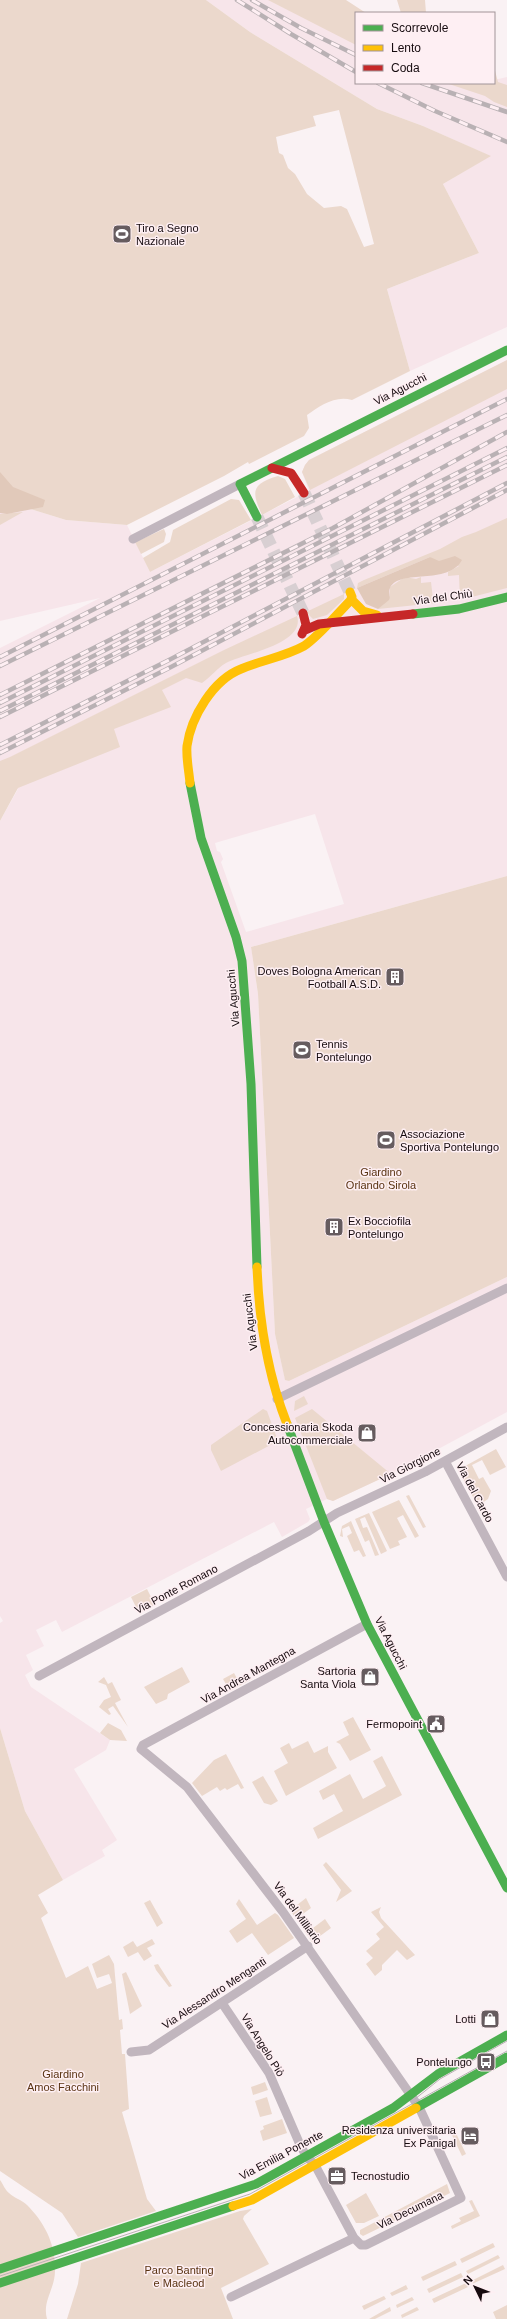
<svg xmlns="http://www.w3.org/2000/svg" width="507" height="2319" font-family="Arial,sans-serif">
	<style>
		.built { fill: #f7e5ea; fill-rule: evenodd }
		.green { fill: #ebd8cc; fill-rule: evenodd }
		.forest { fill: #e1c9ba }
		.lines { fill: none; stroke-linecap: round; stroke-linejoin: round }
		.secondary-tunnel { stroke: #d8cfd2; stroke-width: 13; stroke-dasharray: 13 6; stroke-linecap: butt }
		.street { stroke: #c1b6be; stroke-width: 9 }
		.fast { stroke: #4caf50; stroke-width: 9 }
		.slow { stroke: #ffc107; stroke-width: 9 }
		.jam { stroke: #c62828; stroke-width: 9 }
		.tram { stroke: #b9b1b4; stroke-width: 1 }
		.rail-casing { stroke: #b9b1b4; stroke-width: 4.5 }
		.rail { stroke: #feeff3; stroke-width: 3; stroke-dasharray: 9; stroke-linecap: butt }
		.labels { text-anchor: middle; stroke-width: 3; stroke-linejoin: round; paint-order: stroke }
		.poi-label { font-size: 11px; fill: #160b0f; stroke: #feeff3; text-anchor: end }
		.street-label { font-size: 11px; fill: #160b0f; stroke: #feeff3 }
		.park-label { font-size: 11px; fill: #593312; stroke: #feeff3 }
	</style>
	<rect width="100%" height="100%" fill="#faf2f4"/>
	<!-- built -->
	<path class="built" d="M206,0h131l19,15v68h138v-3l13,-3v250l-97,44 -23,-82 92,-36 -36,-69 47,-28 -67,-30 -46,-17 -127,-77z
		M507,360v516l-256,71 7,47 17,340 10,45 4,2 218,-104v135l-104,56 -70,33 -6,-2 -21,10 4,10 -2,3 -26,15 -8,-15 -212,110 -6,-12 -20,10 8,16 -18,9 7,15 -8,5 6,12 79,53 -4,10 -32,19 43,71 -15,10 3,6 -42,24 -38,-69 -25,-83v-105l3,-2 -3,-5v-795l18,-32 -18,-4v-137l100,-50 -100,23v-129l11,11 55,17 61,5 23,47 159,-81 -7,-19 3,-7 4,-5zM315,814l29,90 -98,28 -25,-70 2,-3 -3,-7 -3,-1 -2,-8z"/>
	<!-- green -->
	<path class="green" d="M0,0h206l44,32 127,77 46,17 68,30 -48,28 36,69 -92,36 23,82 -58,29c-17,-5 -32,6 -45,15l2,13 -5,8 -55,28 -1,-2 -24,14 -97,49 -61,-5 -55,-17 -11,-11zM339,110l35,134 -10,3 -17,-38 -6,-3 -17,2 -17,-14 -12,-20 -7,-6 -5,-13 -4,-2 -3,-16 40,-11 -3,-10z
		M268,0h78l20,13h-10v32z
		M397,0h28l1,13h-25z
		M494,67l4,15 9,3v22l-13,-5 -9,-6 -39,-13h48z
		M507,360v29l-197,101 -8,-18 3,-7 4,-5z
		M278,476l7,3 10,18 -33,18c-10,-22 -12,-31 16,-39z
		M231,499l8,1 12,20 -101,52 -7,-14 27,-16 3,-12z
		M23,512l-23,13v-11z
		M507,518v70l-47,12 -1,-25 -11,1v-4l11,-6 -26,-6 -3,-3 -73,31 1,-5 6,-3 76,-31 22,-12 14,-5z
		M164,529l2,5 -2,8 -23,12 -6,-12z
		M405,577l11,2 5,-2v6l10,-1 2,17 13,-1v4l-68,7 12,-13v-9z
		M344,594v5l-17,16 -14,4 -7,-7z
		M297,616c9,28 -54,38 -71,47 -9,5 -15,14 -24,20l-16,-5 -24,12 9,17 -57,22 6,18 -102,41 -18,33v-60l10,-4 214,-107z
		M507,876v401l-218,104 -4,-1 -10,-46 -17,-340 -7,-47z
		M304,1396l4,8 -14,7 1,-10z
		M263,1409l4,2 11,30 -57,30 -10,-21v-5z
		M312,1409l79,65 -58,27 -6,-2 -32,-81z
		M496,1449l10,18 -16,8 -8,-15 -10,5 7,14 4,-2 8,14 -3,8 -10,7 -20,-36z
		M409,1495l17,32 -3,1 -17,-32z
		M399,1500l20,36 -4,2 -12,-23 -6,3 10,19 -9,4 2,4 -10,4 -18,-37z
		M369,1513l18,38 -6,3 -16,-37 -5,2 3,9 4,-1 12,28 -4,1 -6,-16 -4,2 -10,-23z
		M351,1521l15,35 -3,1 -4,-7 -5,2 -7,-16 5,-3 -3,-7 -7,3 1,8 -3,-1 2,-10z
		M147,1589l8,16 -16,8 -8,-16z
		M182,1667l8,15 -22,12 -1,5 -11,5 -12,-17z
		M234,1673l5,9 11,-6 2,3 -22,12 -7,-12z
		M104,1677l4,7 4,-2 9,18 -6,3 13,24 -15,-21 -5,3 3,5 -2,1 -10,-8 5,-7 7,-3 -5,-12 -8,-3z
		M353,1717l18,33 -21,11 -10,-17 -4,-2 13,-7 -6,-13z
		M108,1723l13,7 6,11 -17,-1 -10,-7z
		M0,1728l25,83 38,69 -25,15 10,18 -7,5 25,60 22,-12 9,23 15,-6 -3,-9 -12,4 -5,-14 17,-9 5,9 5,56 3,-1 1,10 -3,1 2,24h3l4,55 -7,3 25,87 9,12 -78,26 -16,-24 -62,-42z
		M308,1741l6,12 14,-7v6l9,16 -51,28 -12,-25 14,-8 -8,-15 9,-5 3,6z
		M226,1754l18,34 -3,1 -3,-5 -11,6 -2,-2 -5,3 -3,-4 -15,9 -10,-13 22,-23z
		M382,1756l20,39 -84,44 -5,-11 30,-17 -9,-17 -11,6 -4,-9 31,-17 13,25 20,-11 3,-2 -13,-25z
		M263,1776l15,25 -7,4 -7,-2 -12,-21z
		M326,1862l26,29 -16,11 5,-12 -18,-25z
		M306,1898l5,10 -15,11 -4,-6 5,-5v-3z
		M239,1899l18,26 18,-12 3,2 16,23 -26,17 -16,-22 -15,10 -8,-12 17,-12 -10,-15z
		M150,1900l13,23 -6,4 -13,-24z
		M381,1907l-2,5 2,6 34,37 -8,5 -10,-10 -15,15v5l-7,6 -9,-12 7,-6 -7,-7 14,-12 -4,-5 8,-7 -13,-15z
		M325,1919l6,9 -19,14 -11,-16 7,-4 5,6z
		M152,1939l3,5 -8,4 5,8 -8,5 -6,-9 -10,5 -5,-10 10,-6 4,6z
		M158,1964l14,22 -3,1 -13,-17 -2,-5z
		M126,1972l16,34 -12,8 -8,-40z
		M265,2082l3,8 -15,5 -2,-8z
		M267,2097l5,17 -12,3 -5,-16z
		M282,2119l5,14 -24,8 -3,-10 4,-2 -1,-3z
		M454,2129l12,25 -4,2 -12,-25z
		M0,2180c3,4 5,10 9,13 5,5 13,7 18,12 18,18 29,40 28,66 0,18 -13,30 -8,48h-47z
		M447,2184l3,9 -8,4 -4,-5 -6,3 2,5 -3,3 -68,33 -3,-2v-4z
		M366,2193l13,23 -15,7h-8l-10,-18z
		M472,2200l8,16 -28,13 -1,-3 10,-5 -2,-3 15,-7 -5,-10z
		M252,2209l-8,7 -1,3 26,45 -48,24 12,31h-166l11,-35 3,-21 159,-52z
		M493,2243l2,4 -33,16 -2,-4z
		M498,2255l2,3 -32,16 -2,-3z
		M455,2261l2,4 -34,16 -2,-4z
		M503,2265l2,4 -33,15 -1,-3z
		M461,2273l2,4 -34,16 -2,-4z
		M466,2283l2,4 -34,16 -2,-4z
		M406,2285l2,4 -16,7 -2,-3z
		M384,2296l2,3 -22,11 -2,-4z
		M412,2297l2,3 -17,8 -1,-3z
		M507,2305v14h-11l-3,-7z
		M390,2307l1,4 -16,8h-6z
		M417,2307l2,3 -17,8 -1,-3z"/>
	<!-- forest -->
	<path class="forest" d="M0,472l13,15 32,13 -2,7 -36,7 -7,-1z
		M455,556l7,4c-14,26 -62,8 -72,28 -2,4 1,8 -1,12l-11,9 -12,-5 -9,-16 73,-31 9,4z"/>
	<g class="lines">
		<!-- secondary-tunnel -->
		<path class="secondary-tunnel" d="M304,493l46,99
			M257,517l46,96"/>
		<!-- street -->
		<path class="street" d="M133,539l107,-55
			M277,1399l230,-111
			M445,1461l62,116
			M39,1676l270,-145 28,-18 88,-41 82,-45
			M222,2003l47,70 32,74 6,10 8,8 39,73 7,7h5l95,-47 -42,-91 -136,-195 -96,-125 -46,-38 2,-4 224,-121
			M131,2052l18,-2 159,-104
			M231,2297l123,-59"/>
		<!-- fast -->
		<path class="fast" d="M257,517l-17,-33 267,-134
			M413,614l46,-5 48,-12
			M190,783l11,55 35,99 6,24 9,123 6,183
			M287,1424l37,98 43,102 140,264
			M416,2108l91,-51
			M0,2269l256,-85 137,-76 45,-34 69,-39
			M0,2283l233,-77"/>
		<!-- slow -->
		<path class="slow" d="M351,599l12,12 14,4
			M190,783c-1,-12 -4,-25 -3,-37 4,-29 26,-66 54,-77 21,-9 43,-12 63,-23 15,-10 33,-32 46,-45l2,-4 -2,-5
			M257,1267c2,54 10,106 30,157
			M233,2206l19,-6 164,-92"/>
		<!-- jam -->
		<path class="jam" d="M272,468l19,5 13,20
			M305,630l14,-6 94,-10
			M302,634l4,-9 -3,-12"/>
		<!-- tram -->
		<path class="tram" d="M415,2099l25,-20 67,-38
			M0,2276l250,-82 257,-143"/>
		<!-- rail casing -->
		<g class="rail-casing">
			<path id="rail" d="M237,0l54,34 65,38
				M252,0l49,28 55,27
				M378,83l57,28 72,31
				M422,83l85,29
				M0,657l507,-258
				M0,666l507,-251
				M0,695l333,-167 174,-96
				M0,703l507,-255
				M0,711l507,-254
				M0,717l507,-252
				M0,745l169,-85 338,-177
				M0,753l171,-86 336,-177"/>
		</g>
		<!-- rail -->
		<use href="#rail" class="rail"/>
	</g>
	<!-- icons -->
	<defs>
		<g id="stadium-square" transform="scale(1)"><rect x="-9" y="-9" width="18" height="18" rx="4" fill="#665c5f" stroke="#feeff3"/><path d="M0-5a6.5 5 0 1 0 0 10a6.5 5 0 1 0 0-10ZM-3.5-1.8h7v3.6h-7Z" fill="#fff"/></g>
		<g id="building-square" transform="scale(1)"><rect x="-9" y="-9" width="18" height="18" rx="4" fill="#665c5f" stroke="#feeff3"/><path d="M-4-6H4V6H1V3H-1V6H-4ZM-2.5-4.3h1.7v1.8h-1.7ZM.8-4.3h1.7v1.8H.8ZM-2.5-1h1.7V.8h-1.7ZM.8-1h1.7V.8H.8Z" fill="#fff"/></g>
		<g id="shop-square" transform="scale(1)"><rect x="-9" y="-9" width="18" height="18" rx="4" fill="#665c5f" stroke="#feeff3"/><path d="M-5-2.5h2.3a2.7 3.5 0 0 1 5.4 0H5L5.5 6h-11ZM-1.5-2.5h3a1.5 2.3 0 0 0-3 0Z" fill="#fff"/></g>
		<g id="civic-square" transform="scale(1)"><rect x="-9" y="-9" width="18" height="18" rx="4" fill="#665c5f" stroke="#feeff3"/><path d="M-.6-6.5H3V-4.5H.6V-3L4-1V1h2V6H-6V1h2V-1L-.6-3ZM-1.2 2.5V6h2.4V2.5Z" fill="#fff"/></g>
		<g id="bus-square" transform="scale(1)"><rect x="-9" y="-9" width="18" height="18" rx="4" fill="#665c5f" stroke="#feeff3"/><path d="M-5-6H5V4H4V6H2V4H-2V6H-4V4H-5ZM-3.5-4V0h7V-4ZM-3.5 1.2v1.5H-2V1.2ZM2 1.2v1.5H3.5V1.2Z" fill="#fff"/></g>
		<g id="hotel-square" transform="scale(1)"><rect x="-9" y="-9" width="18" height="18" rx="4" fill="#665c5f" stroke="#feeff3"/><path d="M-6-4.5h1.5V1H6V5H4.5V3h-9V5H-6ZM-4 0a1.8 1.8 0 1 1 3.6 0ZM.5 0V-2.5h3Q6-2.5 6 0Z" fill="#fff"/></g>
		<g id="office-square" transform="scale(1)"><rect x="-9" y="-9" width="18" height="18" rx="4" fill="#665c5f" stroke="#feeff3"/><path d="M-6-3h4V-5.5h4V-3h4V5H-6ZM-1-4.5V-3h2v-1.5ZM-6 0V1H6V0Z" fill="#fff"/></g>
	</defs>
	<g fill-rule="evenodd">
		<use href="#stadium-square" x="122" y="234"/>
		<use href="#building-square" x="395" y="977"/>
		<use href="#stadium-square" x="302" y="1050"/>
		<use href="#stadium-square" x="386" y="1140"/>
		<use href="#building-square" x="334" y="1227"/>
		<use href="#shop-square" x="367" y="1433"/>
		<use href="#shop-square" x="370" y="1677"/>
		<use href="#civic-square" x="436" y="1724"/>
		<use href="#shop-square" x="490" y="2019"/>
		<use href="#bus-square" x="486" y="2062"/>
		<use href="#hotel-square" x="470" y="2136"/>
		<use href="#office-square" x="337" y="2176"/>
	</g>
	<g class="labels">
		<!-- poi labels -->
		<g class="poi-label">
			<text x="136" y="232" text-anchor="start">Tiro a Segno<tspan x="136" dy="13">Nazionale</tspan></text>
			<text x="381" y="975">Doves Bologna American<tspan x="381" dy="13">Football A.S.D.</tspan></text>
			<text x="316" y="1048" text-anchor="start">Tennis<tspan x="316" dy="13">Pontelungo</tspan></text>
			<text x="400" y="1138" text-anchor="start">Associazione<tspan x="400" dy="13">Sportiva Pontelungo</tspan></text>
			<text x="348" y="1225" text-anchor="start">Ex Bocciofila<tspan x="348" dy="13">Pontelungo</tspan></text>
			<text x="353" y="1431">Concessionaria Skoda<tspan x="353" dy="13">Autocommerciale</tspan></text>
			<text x="356" y="1675">Sartoria<tspan x="356" dy="13">Santa Viola</tspan></text>
			<text x="422" y="1728">Fermopoint</text>
			<text x="476" y="2023">Lotti</text>
			<text x="472" y="2066">Pontelungo</text>
			<text x="456" y="2134">Residenza universitaria<tspan x="456" dy="13">Ex Panigal</tspan></text>
			<text x="351" y="2180" text-anchor="start">Tecnostudio</text>
		</g>
		<!-- street labels -->
		<g class="street-label">
			<text transform="translate(400 389) rotate(-27)" y="4">Via Agucchi</text>
			<text transform="translate(443 597) rotate(-8)" y="4">Via del Chiù</text>
			<text transform="translate(233 998) rotate(-95)" y="4">Via Agucchi</text>
			<text transform="translate(250 1322) rotate(-97)" y="4">Via Agucchi</text>
			<text transform="translate(410 1465) rotate(-27)" y="4">Via Giorgione</text>
			<text transform="translate(475 1492) rotate(62)" y="4">Via del Cardo</text>
			<text transform="translate(176 1589) rotate(-28)" y="4">Via Ponte Romano</text>
			<text transform="translate(391 1643) rotate(63)" y="4">Via Agucchi</text>
			<text transform="translate(248 1675) rotate(-29)" y="4">Via Andrea Mantegna</text>
			<text transform="translate(298 1913) rotate(54)" y="4">Via del Milliario</text>
			<text transform="translate(214 1993) rotate(-33)" y="4">Via Alessandro Menganti</text>
			<text transform="translate(263 2045) rotate(58)" y="4">Via Angelo Piò</text>
			<text transform="translate(281 2155) rotate(-28)" y="4">Via Emilia Ponente</text>
			<text transform="translate(410 2210) rotate(-26)" y="4">Via Decumana</text>
		</g>
		<!-- park labels -->
		<g class="park-label">
			<text x="381" y="1176">Giardino<tspan x="381" dy="13">Orlando Sirola</tspan></text>
			<text x="63" y="2078">Giardino<tspan x="63" dy="13">Amos Facchini</tspan></text>
			<text x="179" y="2274">Parco Banting<tspan x="179" dy="13">e Macleod</tspan></text>
		</g>
	</g>
	<!-- legend -->
	<rect x="355" y="12" width="140" height="72" fill="#feeff3" stroke="#a19498"/>
	<rect x="363" y="25" width="20" height="6" fill="#4caf50" stroke="#a19498"/>
	<text x="391" y="32" font-size="12" fill="#160b0f">Scorrevole</text>
	<rect x="363" y="45" width="20" height="6" fill="#ffc107" stroke="#a19498"/>
	<text x="391" y="52" font-size="12" fill="#160b0f">Lento</text>
	<rect x="363" y="65" width="20" height="6" fill="#c62828" stroke="#a19498"/>
	<text x="391" y="72" font-size="12" fill="#160b0f">Coda</text>
	<!-- north arrow -->
	<g transform="translate(475 2287) rotate(313)" stroke="#feeff3" stroke-width="3" paint-order="stroke">
	<path d="M0-3L7 15L0 10L-7 15Z" fill="#160b0f"/>
	<text y="-6" font-size="11" font-weight="bold" text-anchor="middle" fill="#160b0f">N</text>
	</g>
</svg>
